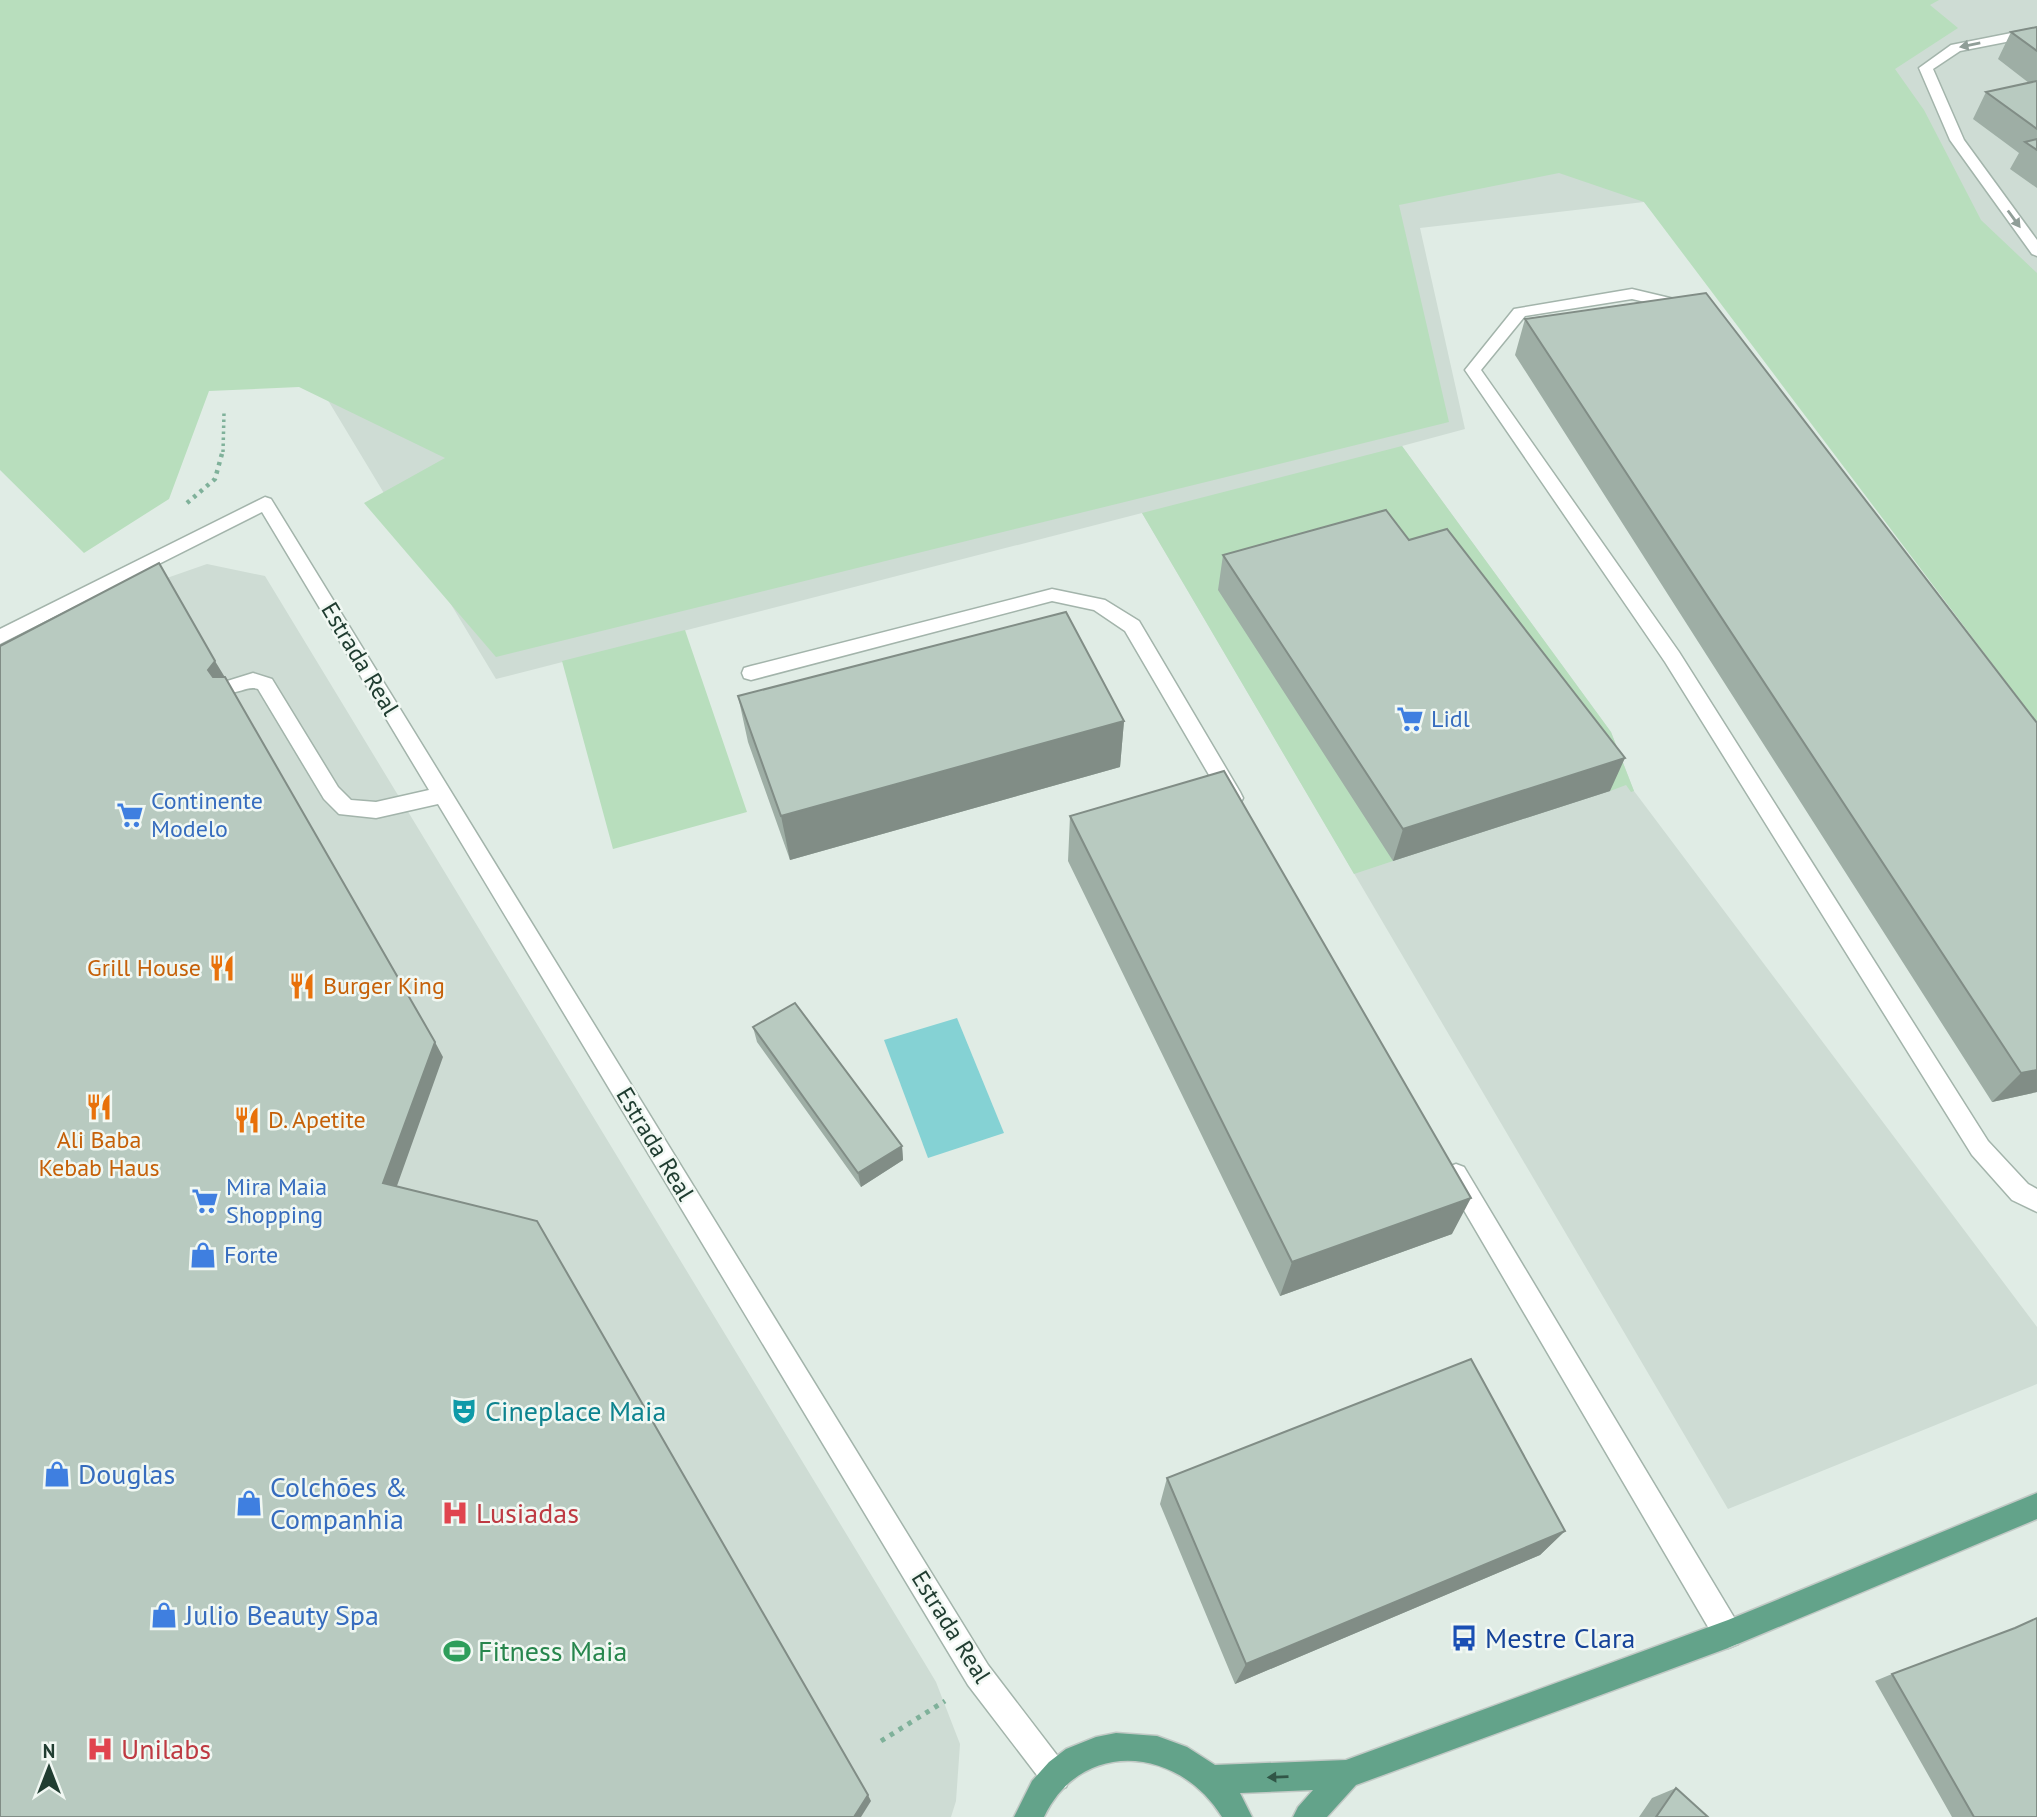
<svg xmlns="http://www.w3.org/2000/svg" width="2037" height="1817" font-family="'PT Sans',sans-serif">
	<style>
		.built { fill: #cedcd4 }
		.green { fill: #b8debd }
		.water { fill: #85d2d4 }
		.lines { fill: none; stroke-linecap: round; stroke-linejoin: round }
		.minor-casing { stroke: #a3b4ab; stroke-width: 3 }
		.major-casing { stroke: #c1c9c5; stroke-width: 3 }
		.path-far2 { stroke: #7fb19a; stroke-width: 3.5; stroke-dasharray: 2.5 3.5; stroke-linecap: butt }
		.path-far1 { stroke: #7fb19a; stroke-width: 4.5; stroke-dasharray: 3.5 5; stroke-linecap: butt }
		.path { stroke: #7fb19a; stroke-width: 5; stroke-dasharray: 4.5 6; stroke-linecap: butt }
		.minor { fill: #fff; fill-rule: evenodd }
		.major { fill: #63a38a; fill-rule: evenodd }
		.wall { fill: #9eaea5 }
		.shaded-wall { fill: #818d86 }
		.building { fill: #b8cac0; stroke: #818d86; stroke-width: 2 }
		.oneway { fill: #909e98 }
		.oneway2 { fill: #315647 }
		.labels { text-anchor: middle; stroke-width: 5; stroke-linejoin: round; paint-order: stroke }
		.street-label { font-size: 24px; fill: #203d31; stroke: #f1f8f3 }
		.shop-label { font-size: 24px; fill: #366cbe; stroke: #f1f8f3; text-anchor: start }
		.food-label { font-size: 24px; fill: #c56008; stroke: #f1f8f3; text-anchor: start }
		.near-culture-label { font-size: 28px; fill: #0d838f; stroke: #f1f8f3; text-anchor: start }
		.near-shop-label { font-size: 28px; fill: #366cbe; stroke: #f1f8f3; text-anchor: start }
		.near-health-label { font-size: 28px; fill: #be3a42; stroke: #f1f8f3; text-anchor: start }
		.near-transit-label { font-size: 28px; fill: #164399; stroke: #f1f8f3; text-anchor: start }
		.near-leisure-label { font-size: 28px; fill: #27864d; stroke: #f1f8f3; text-anchor: start }
	</style>
	<rect width="100%" height="100%" fill="#e0ece5"/>
	<!-- built -->
	<path class="built" d="M1182,0h855v686l-393,-484 -224,26 45,201 -63,17 209,286 23,59 403,536v57l-309,125 -586,-996 -646,166 -299,-496z
		M207,564l58,12 659,1086 12,20 24,62 -4,57 -5,16h-951l164,-1238z"/>
	<!-- green -->
	<path class="green" d="M0,0h1939l-9,5 28,23 -63,41 29,41 57,110 56,53v450l-393,-521 -85,-29 -160,32 50,217 -953,235 -132,-154 81,-45 -146,-71 -90,4 -40,108 -85,54 -84,-83z
		M1402,446l209,286 23,59 -3,1 -5,-7 -16,6 -173,-227 -44,297 -39,13 -212,-361z
		M685,630l62,182 -134,37 -51,-188z"/>
	<!-- water -->
	<path class="water" d="M957,1018l47,115 -76,25 -44,-118z"/>
	<g class="lines">
		<!-- minor casing -->
		<g class="minor-casing">
			<path id="minor" d="M2037,28v8l-77,15 -27,18 31,71 73,100v16l-5,-2 -82,-114 -31,-72 32,-23z
				M1632,289l59,14 2,3 -8,5 -53,-12 -107,17 -44,54 198,282 309,489 40,43 9,5v23l-25,-12 -40,-45 -307,-493 -200,-292 49,-61z
				M265,497l6,2 717,1166 78,102 4,10 -4,10 -10,4 -10,-4 -78,-102 -530,-881 -62,14 -37,-4 -15,-15 -66,-110c-11,-4 -22,7 -34,3l-3,-5 3,-5 29,-9 19,6 66,108 13,13 25,2 53,-12 -167,-278 -262,132v-15z
				M1052,589l53,11 34,21 101,171 3,6 -3,6 -7,2 -7,-2 -101,-173 -31,-21 -42,-9 -301,79 -7,-2 -2,-5 2,-5 7,-2z
				M1456,1164l8,3 274,457 4,10 -4,10 -10,4 -10,-4 -270,-461 -4,-8 4,-8z"/>
		</g>
		<!-- major casing -->
		<g class="major-casing">
			<path id="major" d="M2037,1493v26l-309,129 -372,137 -29,32h-34l5,-10 15,-17 -73,3 12,24h-30c-43,-70 -140,-80 -178,0h-30l18,-36 17,-19 17,-13 30,-12 20,-4 41,3 30,11 28,18 131,-5 382,-140z"/>
		</g>
		<!-- path-far2 -->
		<path class="path-far2" d="M223,452l1,-39"/>
		<!-- path-far1 -->
		<path class="path-far1" d="M187,503l28,-24 8,-29"/>
		<!-- path -->
		<path class="path" d="M881,1741l64,-40"/>
		<!-- minor -->
		<use href="#minor" class="minor"/>
		<!-- major -->
		<use href="#major" class="major"/>
	</g>
	<!-- wall -->
	<path class="wall" d="M2037,27v161l-27,-19 9,-16 -46,-34 13,-27 43,-9 -31,-24 13,-27z
		M1525,319l512,773 -45,10 -477,-747z
		M1409,540l201,251 -217,70 -175,-271 5,-35z
		M738,696l386,25 -4,46 -330,93 -42,-118z
		M1070,816l382,418 -172,62 -212,-435z
		M753,1027l149,119 1,14 -42,27 -104,-145z
		M1167,1478l398,53 -25,24 -305,129 -75,-180z
		M2015,1628l22,189h-85l-77,-136 17,-7z
		M1676,1788l32,29h-69l13,-19z"/>
	<!-- shaded-wall -->
	<path class="shaded-wall" d="M215,661l11,18 -7,9 -11,-18z
		M1124,721l-4,46 -330,93 -9,-44z
		M1625,758l-15,33 -217,70 10,-32z
		M435,1042l8,15 -50,140 -10,-14z
		M2037,1070v22l-45,10 29,-29z
		M902,1146l1,14 -42,27 -3,-14z
		M1471,1198l-19,36 -172,62 12,-34z
		M1565,1531l-25,24 -305,129 11,-20z
		M868,1795l3,6 -10,16h-7z"/>
	<!-- building -->
	<path class="building" d="M2037,27v24l-26,-19z
		M2037,81v48l-51,-37z
		M2037,139v11l-12,-8z
		M1706,293l331,430v347l-16,3 -496,-754z
		M1386,510l23,30 38,-11 178,229 -222,71 -180,-274z
		M159,563l56,98 -7,9 5,7h12l210,365 -52,141 154,38 331,574 -14,22h-854v-1171z
		M1066,612l58,109 -343,95 -43,-120z
		M1224,771l247,427 -179,64 -222,-446z
		M795,1003l107,143 -44,27 -105,-146z
		M1471,1359l94,172 -319,133 -79,-186z
		M2037,1618v199h-63l-82,-143 123,-46z
		M1676,1788l32,29h-52z"/>
	<!-- one-way arrows -->
	<defs><path id="oneway-solid" d="M-6-.8H1V-3.2L6.5 0L1 3.2V.8H-6Z" transform="scale(1.75)"/></defs>
	<g class="oneway">
		<use href="#oneway-solid" transform="translate(1970 45) rotate(169)"/>
		<use href="#oneway-solid" transform="translate(2014 219) rotate(54)"/>
	</g>
	<use class="oneway2" href="#oneway-solid" transform="translate(1278 1777) rotate(178)"/>
	<!-- icons -->
	<defs>
		<g id="supermarket-bare" transform="scale(2.1)"><path d="M-6-5.5h2.5l.6 2H6L4.5 2H-2.5L-4.4-4H-6ZM-1.5 3.2a1.3 1.3 0 1 0 .1 0ZM3 3.2a1.3 1.3 0 1 0 .1 0Z" fill="#3f7fe0" stroke="#f1f8f3" stroke-width="2.5" paint-order="stroke"/></g>
		<g id="restaurant-bare" transform="scale(2.1)"><path d="M-5-6h1v4h1v-4h1v4h1v-4h1v5L-1.5 .5V6h-2V.5L-5-1ZM5-6V6H3V1.5H1.5Q1.5-4 5-6Z" fill="#e8710a" stroke="#f1f8f3" stroke-width="2.5" paint-order="stroke"/></g>
		<g id="shop-bare" transform="scale(2.1)"><path d="M-5-2.5h2.3a2.7 3.5 0 0 1 5.4 0H5L5.5 6h-11ZM-1.5-2.5h3a1.5 2.3 0 0 0-3 0Z" fill="#3f7fe0" stroke="#f1f8f3" stroke-width="2.5" paint-order="stroke"/></g>
		<g id="theatre-bare" transform="scale(2.1)"><path d="M-5-5.5Q0-4 5-5.5V0Q5 5 0 6Q-5 5-5 0ZM-3.3-2.5H-1v1.5H-3.3ZM1-2.5H3.3v1.5H1ZM-2.8 1Q0 5.5 2.8 1Z" fill="#0f9aa8" stroke="#f1f8f3" stroke-width="2.5" paint-order="stroke"/></g>
		<g id="hospital-bare" transform="scale(2.1)"><path d="M-5-5h3v3.5h4V-5h3V5h-3V1.5h-4V5h-3Z" fill="#e0444e" stroke="#f1f8f3" stroke-width="2.5" paint-order="stroke"/></g>
		<g id="bus-bare" transform="scale(2.1)"><path d="M-5-6H5V4H4V6H2V4H-2V6H-4V4H-5ZM-3.5-4V0h7V-4ZM-3.5 1.2v1.5H-2V1.2ZM2 1.2v1.5H3.5V1.2Z" fill="#1a4fb4" stroke="#f1f8f3" stroke-width="2.5" paint-order="stroke"/></g>
		<g id="stadium-bare" transform="scale(2.1)"><path d="M0-5a6.5 5 0 1 0 0 10a6.5 5 0 1 0 0-10ZM-3.5-1.8h7v3.6h-7Z" fill="#2e9e5b" stroke="#f1f8f3" stroke-width="2.5" paint-order="stroke"/></g>
	</defs>
	<g fill-rule="evenodd">
		<use href="#supermarket-bare" x="1410" y="719"/>
		<use href="#supermarket-bare" x="130" y="815"/>
		<use href="#restaurant-bare" x="222" y="968"/>
		<use href="#restaurant-bare" x="302" y="986"/>
		<use href="#restaurant-bare" x="99" y="1107"/>
		<use href="#restaurant-bare" x="247" y="1120"/>
		<use href="#supermarket-bare" x="205" y="1201"/>
		<use href="#shop-bare" x="203" y="1255"/>
		<use href="#theatre-bare" x="464" y="1411"/>
		<use href="#shop-bare" x="57" y="1474"/>
		<use href="#shop-bare" x="249" y="1503"/>
		<use href="#hospital-bare" x="455" y="1513"/>
		<use href="#shop-bare" x="164" y="1615"/>
		<use href="#bus-bare" x="1464" y="1638"/>
		<use href="#stadium-bare" x="457" y="1651"/>
		<use href="#hospital-bare" x="100" y="1749"/>
	</g>
	<g class="labels">
		<!-- street labels -->
		<g class="street-label">
			<text transform="translate(360 659) rotate(59)" y="8">Estrada Real</text>
			<text transform="translate(655 1144) rotate(59)" y="8">Estrada Real</text>
			<text transform="translate(951 1627) rotate(58)" y="8">Estrada Real</text>
		</g>
		<!-- shop labels -->
		<g class="shop-label">
			<text x="1431" y="727">Lidl</text>
			<text x="151" y="809">Continente<tspan x="151" dy="28">Modelo</tspan></text>
			<text x="226" y="1195">Mira Maia<tspan x="226" dy="28">Shopping</tspan></text>
			<text x="224" y="1263">Forte</text>
		</g>
		<!-- food labels -->
		<g class="food-label">
			<text x="201" y="976" text-anchor="end">Grill House</text>
			<text x="323" y="994">Burger King</text>
			<text x="268" y="1128">D. Apetite</text>
			<text x="99" y="1148" text-anchor="middle">Ali Baba<tspan x="99" dy="28">Kebab Haus</tspan></text>
		</g>
		<!-- near-culture labels -->
		<g class="near-culture-label">
			<text x="485" y="1421">Cineplace Maia</text>
		</g>
		<!-- near-shop labels -->
		<g class="near-shop-label">
			<text x="78" y="1484">Douglas</text>
			<text x="270" y="1497">Colchões &amp;<tspan x="270" dy="32">Companhia</tspan></text>
			<text x="185" y="1625">Julio Beauty Spa</text>
		</g>
		<!-- near-health labels -->
		<g class="near-health-label">
			<text x="476" y="1523">Lusiadas</text>
			<text x="121" y="1759">Unilabs</text>
		</g>
		<!-- near-transit labels -->
		<g class="near-transit-label">
			<text x="1485" y="1648">Mestre Clara</text>
		</g>
		<!-- near-leisure labels -->
		<g class="near-leisure-label">
			<text x="478" y="1661">Fitness Maia</text>
		</g>
	</g>
	<!-- north arrow -->
	<g transform="translate(49 1768)" stroke="#f1f8f3" stroke-width="5" paint-order="stroke">
	<path d="M0-5L12 26L0 18L-12 26Z" fill="#203d31"/>
	<text y="-10" font-size="19" font-weight="bold" text-anchor="middle" fill="#203d31">N</text>
	</g>
</svg>
